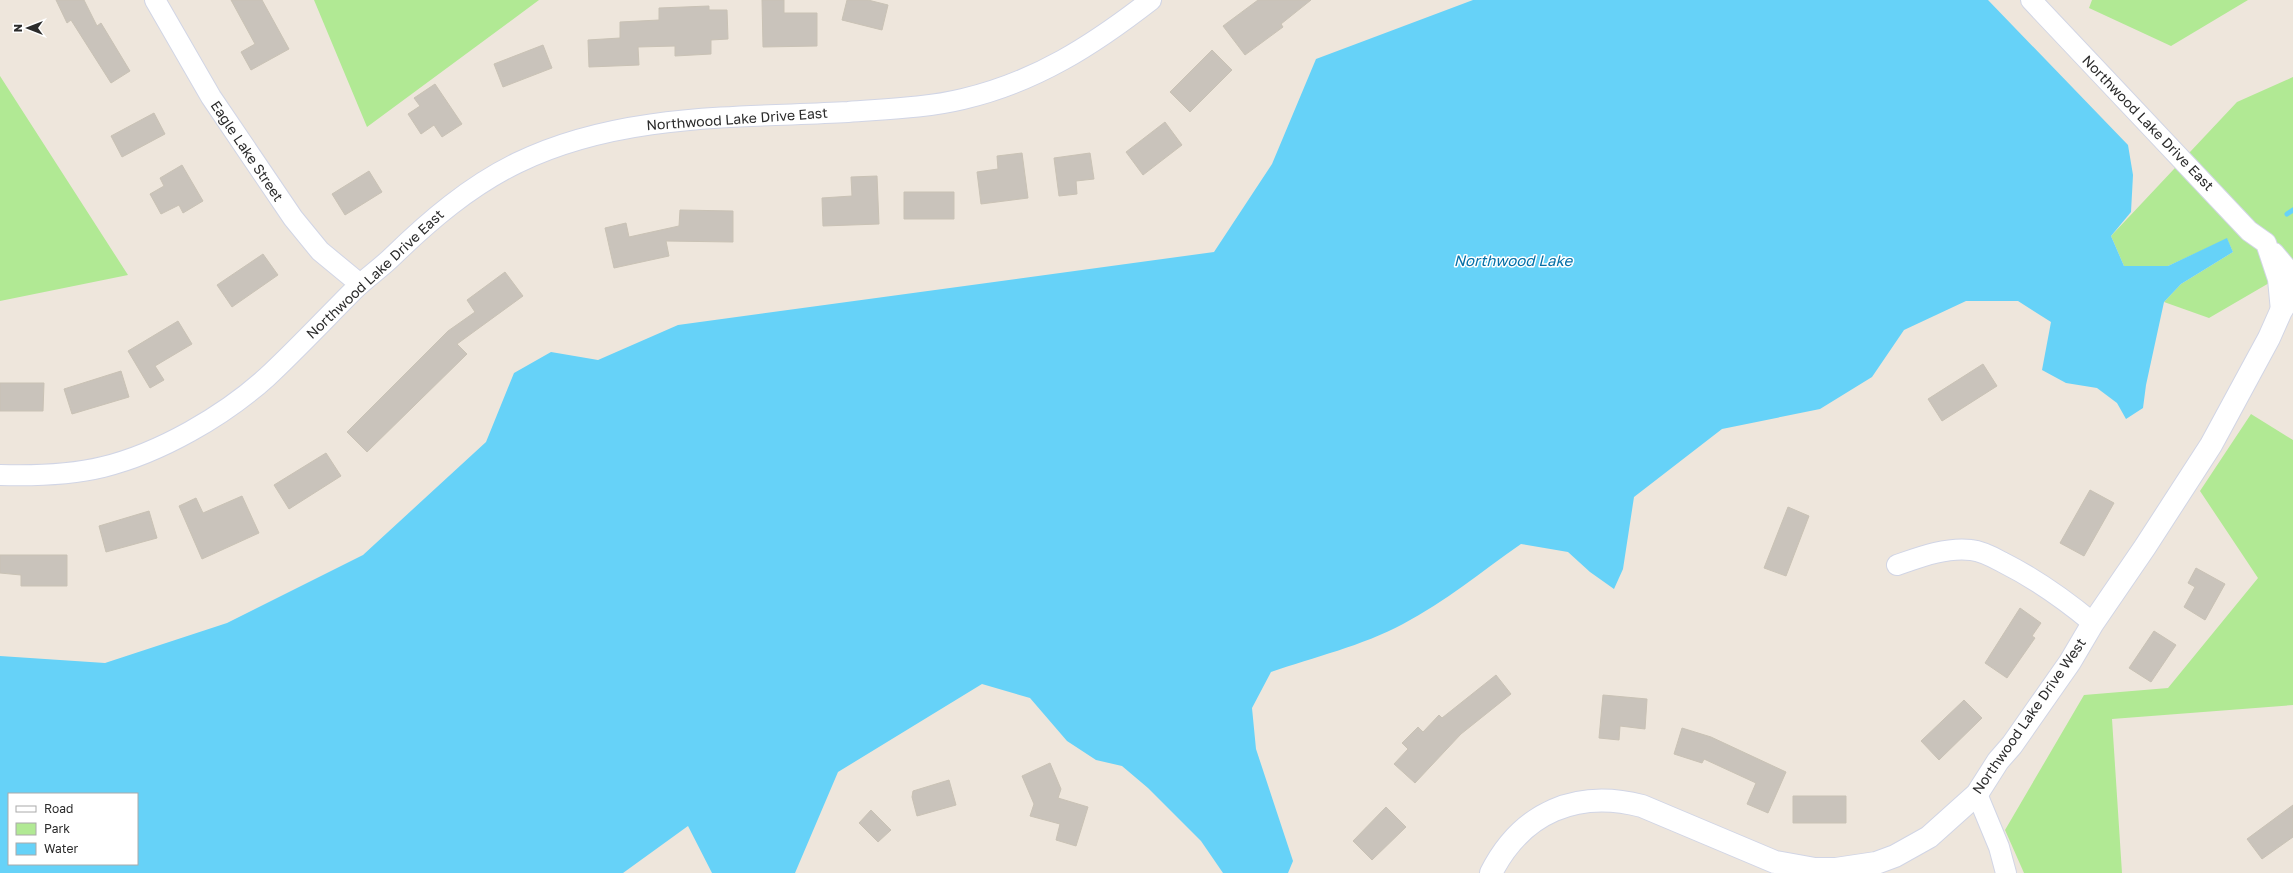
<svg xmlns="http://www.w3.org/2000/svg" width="2293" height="873" font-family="'Golos Text',sans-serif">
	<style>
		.green { fill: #b1e994 }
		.water { fill: #66d2f8; fill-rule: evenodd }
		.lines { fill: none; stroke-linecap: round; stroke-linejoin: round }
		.stream { stroke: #66d2f8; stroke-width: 5 }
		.building { fill: #c9c3bb; stroke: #c9c2b5 }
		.minor-casing { stroke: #d1d5e5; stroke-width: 22 }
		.tertiary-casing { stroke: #d1d5e5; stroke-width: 24 }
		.minor { stroke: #fff; stroke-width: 20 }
		.tertiary { stroke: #fff; stroke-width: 22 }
		.labels { text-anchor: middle; stroke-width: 3; stroke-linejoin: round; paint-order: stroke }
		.street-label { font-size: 14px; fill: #2b2b2b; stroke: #fff }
		.water-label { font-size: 15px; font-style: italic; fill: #036fa7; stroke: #fff }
	</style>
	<rect width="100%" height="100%" fill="#eee6dc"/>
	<!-- green -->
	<path class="green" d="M314,0h225l-172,127z
		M2092,0h156l-77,46 -82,-38z
		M0,76l128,199 -128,26z
		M2293,77v192l-84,49 -45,-16 17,-18 52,-32 -6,-13 -59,27h-44l-13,-30 126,-134z
		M2251,414l42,26v265l-181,14 10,154h-98l-19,-43 79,-135 84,-7 90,-110 -58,-87z"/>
	<!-- water -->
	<path class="water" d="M1473,0h515l140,145 5,30 -2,37 -20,24 13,30h44l59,-28 6,14 -52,32 -17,18 -18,83 -3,23 -17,11 -9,-16 -20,-15 -31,-5 -24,-13 9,-48 -33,-21h-52l-62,29 -32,47 -52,32 -98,20 -88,68 -11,72 -9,20 -24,-17 -22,-20 -47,-8c-39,27 -76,58 -118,80 -41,22 -89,33 -132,48l-19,36 4,41 37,112 -5,12h-65l-22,-32 -53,-53 -26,-22 -26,-6 -29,-19 -37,-43 -48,-14 -144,88 -43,101h-83l-24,-47 -65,47h-623v-217l105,7 122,-40 136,-68 123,-113 28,-69 37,-21 47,8 80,-35 536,-73 58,-88 44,-105zM9,794h128v70h-128z"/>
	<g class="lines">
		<!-- stream -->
		<path class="stream" d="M2287,214l6,-4"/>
	</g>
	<!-- building -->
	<path class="building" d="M56,0h28l13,26 4,-3 29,48 -19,12 -40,-63 -4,3z
		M231,0h31l27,49 -38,21 -10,-18 14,-8z
		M762,0h22v13h33v33l-54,1z
		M847,0h21l20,5 -6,25 -40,-10z
		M1258,0h53l-30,24 2,3 -38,28 -22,-29z
		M709,6v4h18l1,29 -17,1v14l-36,2v-10l-37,1 1,18 -50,2 -1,-27 32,-2v-16l39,-2v-12z
		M543,45l9,23 -49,19 -9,-23z
		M1212,50l20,20 -42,42 -20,-20z
		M435,84l27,40 -20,13 -8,-12 -13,9 -13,-20 12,-8 -6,-8z
		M154,113l11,21 -43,23 -11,-21z
		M1165,122l17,23 -39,30 -17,-23z
		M1022,153l6,45 -47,6 -4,-32 21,-3 -1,-13z
		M1090,153l4,26 -18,2 1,13 -18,2 -5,-38z
		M182,165l21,36 -20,12 -4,-8 -18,9 -11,-20 14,-8 -4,-8z
		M369,171l13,21 -37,23 -13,-21z
		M877,176l2,48 -56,2 -1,-28 30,-2 -1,-19z
		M904,192h50v27h-50z
		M680,210l53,1v31l-67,-1 3,15 -55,12 -9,-40 21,-5 3,14 50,-11z
		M263,254l15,21 -46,32 -15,-22z
		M505,272l18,24 -66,48 10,10 -100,98 -20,-20 101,-101 27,-19 -8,-12z
		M178,321l14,23 -37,22 9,14 -14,8 -22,-37z
		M1983,364l14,22 -55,35 -14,-22z
		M121,371l8,26 -57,17 -8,-25z
		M0,383h44l-1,28h-43z
		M326,453l15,23 -52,33 -15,-24z
		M2090,490l24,13 -30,53 -24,-13z
		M242,496l17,37 -57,26 -23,-53 17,-8 7,15z
		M1788,507l21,9 -23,60 -22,-8z
		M149,511l8,27 -51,14 -7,-26z
		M0,555h67v31h-46v-11l-21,-2z
		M2196,568l29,16 -20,36 -21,-13 11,-20 -7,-4z
		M2020,608l21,15 -9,13 3,2 -28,40 -22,-15z
		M2154,631l22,14 -25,37 -22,-14z
		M1496,675l15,19 -50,40 -46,49 -21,-19 14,-15 -6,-6 16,-16 5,5 16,-17 3,3z
		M1603,695l44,4 -2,30 -25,-3 -1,14 -20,-2z
		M1964,700l18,18 -43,42 -18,-19z
		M1682,728l29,9 75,35 -18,41 -21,-9 9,-21 -52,-24 -2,4 -28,-9z
		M1050,763l11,26 -3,9 30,9 -12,39 -20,-6 4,-16 -30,-8 4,-12 -12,-28z
		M949,780l7,25 -39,11 -5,-19 1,-6z
		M1793,796h53v27h-53z
		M2293,805v32l-31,22 -15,-20z
		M1386,807l20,20 -34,33 -19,-19z
		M871,810l20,20 -13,12 -19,-19z"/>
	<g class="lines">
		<!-- minor casing -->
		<g class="minor-casing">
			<path id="minor" d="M155,0l56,97 82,121 27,33 40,33
				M2031,0l218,231 17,12 12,36 3,32
				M2274,253l19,23
				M0,475c34,1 70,0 103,-8 57,-14 121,-51 164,-90 30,-28 58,-58 87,-87 12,-12 27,-22 39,-34 37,-36 77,-70 124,-93 103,-50 219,-45 331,-51 38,-3 78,-4 115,-13 73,-17 130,-54 188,-99
				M1897,565c23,-8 49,-18 74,-15 11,1 22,7 31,12 34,17 62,37 91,61
				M1977,794l22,53 7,26"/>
		</g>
		<!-- tertiary casing -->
		<g class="tertiary-casing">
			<path id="tertiary" d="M1491,873c31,-61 86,-84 151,-67l133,56 40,7h21l40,-6 19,-7 34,-19 48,-43 21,-33 14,-16 58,-83 23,-39 52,-76 66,-102 58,-107 12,-27 12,-20"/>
		</g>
		<!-- minor -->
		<use href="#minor" class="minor"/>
		<!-- tertiary -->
		<use href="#tertiary" class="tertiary"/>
	</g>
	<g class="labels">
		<!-- street labels -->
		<g class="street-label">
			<text transform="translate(737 119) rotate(-4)" y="5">Northwood Lake Drive East</text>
			<text transform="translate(2148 123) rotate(46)" y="5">Northwood Lake Drive East</text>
			<text transform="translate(247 151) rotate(56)" y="5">Eagle Lake Street</text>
			<text transform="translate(375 274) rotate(-43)" y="5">Northwood Lake Drive East</text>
			<text transform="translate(2029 716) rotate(-55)" y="5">Northwood Lake Drive West</text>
		</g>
		<!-- water labels -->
		<g class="water-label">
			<text x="1513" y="266">Northwood Lake</text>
		</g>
	</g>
	<!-- legend -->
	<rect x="8" y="793" width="130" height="72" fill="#ffffff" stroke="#aaaaaa"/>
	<rect x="16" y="806" width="20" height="6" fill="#ffffff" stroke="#aaaaaa"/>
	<text x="44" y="813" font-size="12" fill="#2b2b2b">Road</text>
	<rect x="16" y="823" width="20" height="12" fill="#b1e994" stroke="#aaaaaa"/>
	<text x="44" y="833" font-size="12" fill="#2b2b2b">Park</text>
	<rect x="16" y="843" width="20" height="12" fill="#66d2f8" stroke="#aaaaaa"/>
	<text x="44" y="853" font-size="12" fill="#2b2b2b">Water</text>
	<!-- north arrow -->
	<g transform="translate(28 28) rotate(270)" stroke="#ffffff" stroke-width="3" paint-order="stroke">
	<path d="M0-3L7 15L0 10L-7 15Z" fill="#2b2b2b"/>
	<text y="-6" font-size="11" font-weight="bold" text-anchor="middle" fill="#2b2b2b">N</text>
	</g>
</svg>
